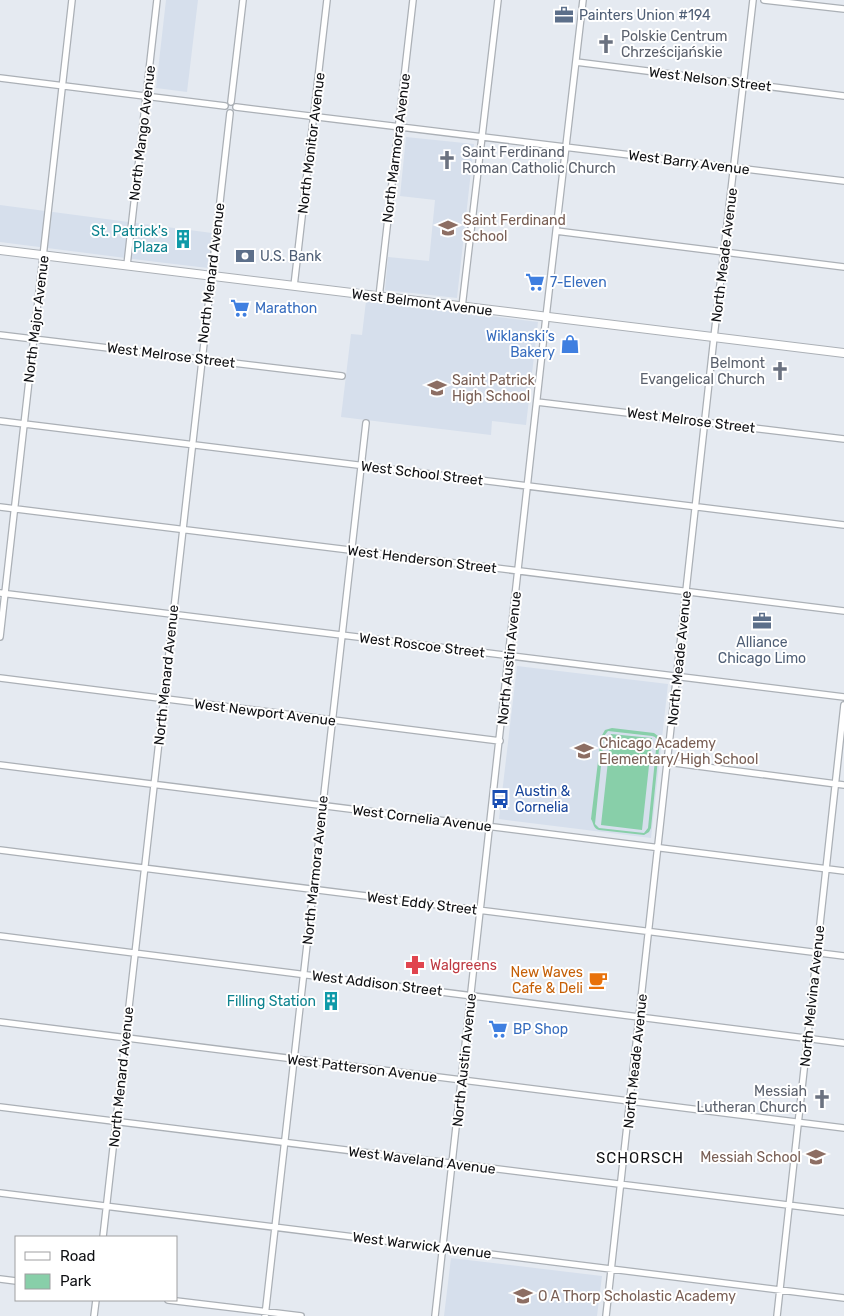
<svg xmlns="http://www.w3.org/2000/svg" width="844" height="1316" font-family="Rubik,sans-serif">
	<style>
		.built { fill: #d6dfec }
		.green { fill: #88cfa9; fill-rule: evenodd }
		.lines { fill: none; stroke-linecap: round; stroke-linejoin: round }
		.minor-casing { stroke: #abb0b6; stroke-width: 8 }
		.major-casing { stroke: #abb0b6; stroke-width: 10 }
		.minor { stroke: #fff; stroke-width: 5.5 }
		.major { stroke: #fff; stroke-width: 8 }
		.labels { text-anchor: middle; stroke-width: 4; stroke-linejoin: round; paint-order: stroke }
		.service-label { font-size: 14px; fill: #4e5e75; stroke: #fff; text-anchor: start }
		.worship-label { font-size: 14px; fill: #5b616d; stroke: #fff; text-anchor: start }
		.street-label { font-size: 14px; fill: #0f1013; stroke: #fff }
		.education-label { font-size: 14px; fill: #785e54; stroke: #fff; text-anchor: start }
		.culture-label { font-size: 14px; fill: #0d838f; stroke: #fff; text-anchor: end }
		.shop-label { font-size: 14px; fill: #366cbe; stroke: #fff; text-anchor: start }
		.transit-label { font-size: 14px; fill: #164399; stroke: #fff; text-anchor: start }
		.health-label { font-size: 14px; fill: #be3a42; stroke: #fff; text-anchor: start }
		.food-label { font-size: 14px; fill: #c56008; stroke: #fff; text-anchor: end }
		.neighbourhood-label { font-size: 15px; letter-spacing: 1px; fill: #0f1013; stroke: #fff }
	</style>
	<rect width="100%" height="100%" fill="#e5eaf1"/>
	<!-- built -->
	<path class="built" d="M166,0h32l-11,92 -31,-4z
		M406,137l68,7 -17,154 -72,-8 3,-33 41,4 6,-61 -35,-4z
		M0,205l212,28 -4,35 -51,-6 -157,-20z
		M366,301l172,21 -12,103 -34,-4 -1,14 -150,-18 10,-83 11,1z
		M517,666l151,18 -17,154 -152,-19z
		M451,1258l151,18 -5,40h-153z"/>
	<!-- green -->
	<path class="green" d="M612,728l42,5 4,3 2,3 -9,89 -2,4 -5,3 -45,-5c-6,-2 -5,-6 -8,-11l10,-82 4,-7zM608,731l44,5 3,1 2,3 -9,88 -4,5 -45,-5 -4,-4 9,-88z
		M611,734l41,4 -10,92 -41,-5z"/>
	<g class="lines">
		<!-- minor casing -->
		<g class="minor-casing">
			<path id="minor" d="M764,0l80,9
				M576,62l268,34
				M0,78l225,28
				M231,102l12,-102
				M236,107l608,74
				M556,231l288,36
				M127,265l30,-265
				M294,286l33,-286
				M379,297l34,-297
				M462,307l36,-307
				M0,335l342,41
				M537,402l307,37
				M0,421l844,104
				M0,507l844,104
				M0,593l844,104
				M0,637l72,-637
				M0,678l500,63
				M667,762l177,23
				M0,765l844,106
				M0,850l844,106
				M0,936l844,107
				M0,1022l844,106
				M0,1107l844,105
				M0,1193l844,105
				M103,1237l127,-1124
				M0,1279l16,2
				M168,1300l133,16
				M94,1316l2,-16
				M265,1316l101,-893
				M435,1316l111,-999 37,-317
				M606,1316l108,-979 39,-337
				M777,1316l67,-611"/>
		</g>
		<!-- major casing -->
		<g class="major-casing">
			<path id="major" d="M0,250l844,103"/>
		</g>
		<!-- minor -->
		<use href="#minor" class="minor"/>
		<!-- major -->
		<use href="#major" class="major"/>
	</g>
	<!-- icons -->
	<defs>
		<g id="office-bare" transform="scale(1.5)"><path d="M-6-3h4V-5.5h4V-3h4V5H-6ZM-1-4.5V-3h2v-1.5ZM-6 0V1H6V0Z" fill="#5c6f8a" stroke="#fff" stroke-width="2.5" paint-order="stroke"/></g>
		<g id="church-bare" transform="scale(1.5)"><path d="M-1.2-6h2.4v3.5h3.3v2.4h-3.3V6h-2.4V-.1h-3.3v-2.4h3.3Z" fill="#6b7280" stroke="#fff" stroke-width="2.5" paint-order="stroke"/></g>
		<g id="school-bare" transform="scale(1.5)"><path d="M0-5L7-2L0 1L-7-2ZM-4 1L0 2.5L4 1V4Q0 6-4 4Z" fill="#8d6e63" stroke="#fff" stroke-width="2.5" paint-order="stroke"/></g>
		<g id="building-bare" transform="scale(1.5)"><path d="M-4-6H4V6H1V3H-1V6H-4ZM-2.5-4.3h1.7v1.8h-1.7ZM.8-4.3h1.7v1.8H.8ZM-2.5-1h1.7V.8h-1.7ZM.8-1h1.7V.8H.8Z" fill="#0f9aa8" stroke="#fff" stroke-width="2.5" paint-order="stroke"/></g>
		<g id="bank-bare" transform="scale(1.5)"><path d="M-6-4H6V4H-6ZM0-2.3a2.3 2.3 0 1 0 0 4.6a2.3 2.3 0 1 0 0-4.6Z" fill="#5c6f8a" stroke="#fff" stroke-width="2.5" paint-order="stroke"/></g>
		<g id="supermarket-bare" transform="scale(1.5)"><path d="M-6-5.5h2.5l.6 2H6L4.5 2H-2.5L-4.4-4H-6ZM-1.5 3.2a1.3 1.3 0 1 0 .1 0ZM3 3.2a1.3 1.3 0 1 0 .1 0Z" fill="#3f7fe0" stroke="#fff" stroke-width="2.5" paint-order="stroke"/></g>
		<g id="shop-bare" transform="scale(1.5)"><path d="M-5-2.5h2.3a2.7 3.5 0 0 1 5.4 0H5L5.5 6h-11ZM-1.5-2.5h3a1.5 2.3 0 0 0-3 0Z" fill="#3f7fe0" stroke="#fff" stroke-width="2.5" paint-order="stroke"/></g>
		<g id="bus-bare" transform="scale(1.5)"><path d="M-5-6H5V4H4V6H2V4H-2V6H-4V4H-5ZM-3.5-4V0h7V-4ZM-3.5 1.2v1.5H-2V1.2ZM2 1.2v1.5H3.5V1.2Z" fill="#1a4fb4" stroke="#fff" stroke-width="2.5" paint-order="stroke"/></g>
		<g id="pharmacy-bare" transform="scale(1.5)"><path d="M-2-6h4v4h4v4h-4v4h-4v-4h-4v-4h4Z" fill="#e0444e" stroke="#fff" stroke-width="2.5" paint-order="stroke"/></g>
		<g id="cafe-bare" transform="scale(1.5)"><path d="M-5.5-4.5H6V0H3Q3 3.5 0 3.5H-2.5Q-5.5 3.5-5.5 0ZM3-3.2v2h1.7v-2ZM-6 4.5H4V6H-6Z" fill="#e8710a" stroke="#fff" stroke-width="2.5" paint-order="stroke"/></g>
	</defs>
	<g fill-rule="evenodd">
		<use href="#office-bare" x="564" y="15"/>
		<use href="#church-bare" x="606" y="44"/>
		<use href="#church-bare" x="447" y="160"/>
		<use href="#school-bare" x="448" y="228"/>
		<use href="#building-bare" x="183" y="239"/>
		<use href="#bank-bare" x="245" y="256"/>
		<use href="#supermarket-bare" x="535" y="282"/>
		<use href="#supermarket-bare" x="240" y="308"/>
		<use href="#shop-bare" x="570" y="344"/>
		<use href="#church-bare" x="780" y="371"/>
		<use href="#school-bare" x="437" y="388"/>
		<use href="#office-bare" x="762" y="621"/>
		<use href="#school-bare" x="584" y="751"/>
		<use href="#bus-bare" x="500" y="799"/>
		<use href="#pharmacy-bare" x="415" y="965"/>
		<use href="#cafe-bare" x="598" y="980"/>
		<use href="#building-bare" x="331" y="1001"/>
		<use href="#supermarket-bare" x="498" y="1029"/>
		<use href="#church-bare" x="822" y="1099"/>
		<use href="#school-bare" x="816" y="1157"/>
		<use href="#school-bare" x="523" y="1296"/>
	</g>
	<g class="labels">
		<!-- service labels -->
		<g class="service-label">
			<text x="579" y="20">Painters Union #194</text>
			<text x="260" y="261">U.S. Bank</text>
			<text x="762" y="647" text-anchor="middle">Alliance<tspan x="762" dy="16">Chicago Limo</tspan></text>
		</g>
		<!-- worship labels -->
		<g class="worship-label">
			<text x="621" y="41">Polskie Centrum<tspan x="621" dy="16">Chrześcijańskie</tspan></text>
			<text x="462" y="157">Saint Ferdinand<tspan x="462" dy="16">Roman Catholic Church</tspan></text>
			<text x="765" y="368" text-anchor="end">Belmont<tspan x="765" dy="16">Evangelical Church</tspan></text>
			<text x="807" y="1096" text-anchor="end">Messiah<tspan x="807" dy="16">Lutheran Church</tspan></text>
		</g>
		<!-- street labels -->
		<g class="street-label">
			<text transform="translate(710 79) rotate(7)" y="5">West Nelson Street</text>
			<text transform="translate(142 133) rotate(-83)" y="5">North Mango Avenue</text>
			<text transform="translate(311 143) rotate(-83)" y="5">North Monitor Avenue</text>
			<text transform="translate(396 148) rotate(-83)" y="5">North Marmora Avenue</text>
			<text transform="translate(689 162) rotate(7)" y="5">West Barry Avenue</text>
			<text transform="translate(724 255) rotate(-83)" y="5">North Meade Avenue</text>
			<text transform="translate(211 273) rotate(-83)" y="5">North Menard Avenue</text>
			<text transform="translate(422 302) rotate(7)" y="5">West Belmont Avenue</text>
			<text transform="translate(36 319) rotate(-83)" y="5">North Major Avenue</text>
			<text transform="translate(171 355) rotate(7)" y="5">West Melrose Street</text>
			<text transform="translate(691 420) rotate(7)" y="5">West Melrose Street</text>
			<text transform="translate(422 473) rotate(7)" y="5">West School Street</text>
			<text transform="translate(422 559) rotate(7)" y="5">West Henderson Street</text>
			<text transform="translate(422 645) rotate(7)" y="5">West Roscoe Street</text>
			<text transform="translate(509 658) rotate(-84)" y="5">North Austin Avenue</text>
			<text transform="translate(679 658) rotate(-84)" y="5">North Meade Avenue</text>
			<text transform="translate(166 675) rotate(-84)" y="5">North Menard Avenue</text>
			<text transform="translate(265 712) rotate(7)" y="5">West Newport Avenue</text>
			<text transform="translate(422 818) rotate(7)" y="5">West Cornelia Avenue</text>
			<text transform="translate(315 870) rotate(-84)" y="5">North Marmora Avenue</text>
			<text transform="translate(422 903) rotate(7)" y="5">West Eddy Street</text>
			<text transform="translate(377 983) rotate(7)" y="5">West Addison Street</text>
			<text transform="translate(812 996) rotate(-84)" y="5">North Melvina Avenue</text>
			<text transform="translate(464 1060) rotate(-84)" y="5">North Austin Avenue</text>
			<text transform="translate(635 1061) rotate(-84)" y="5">North Meade Avenue</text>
			<text transform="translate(362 1068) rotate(7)" y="5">West Patterson Avenue</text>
			<text transform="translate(121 1077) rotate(-84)" y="5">North Menard Avenue</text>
			<text transform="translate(422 1160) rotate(7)" y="5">West Waveland Avenue</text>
			<text transform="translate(422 1245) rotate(7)" y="5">West Warwick Avenue</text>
		</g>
		<!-- education labels -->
		<g class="education-label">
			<text x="463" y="225">Saint Ferdinand<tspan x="463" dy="16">School</tspan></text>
			<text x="452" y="385">Saint Patrick<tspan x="452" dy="16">High School</tspan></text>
			<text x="599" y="748">Chicago Academy<tspan x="599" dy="16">Elementary/High School</tspan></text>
			<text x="801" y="1162" text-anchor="end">Messiah School</text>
			<text x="538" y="1301">O A Thorp Scholastic Academy</text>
		</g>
		<!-- culture labels -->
		<g class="culture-label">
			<text x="168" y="236">St. Patrick's<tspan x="168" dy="16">Plaza</tspan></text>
			<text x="316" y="1006">Filling Station</text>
		</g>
		<!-- shop labels -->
		<g class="shop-label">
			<text x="550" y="287">7-Eleven</text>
			<text x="255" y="313">Marathon</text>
			<text x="555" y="341" text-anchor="end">Wiklanski’s<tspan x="555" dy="16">Bakery</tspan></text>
			<text x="513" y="1034">BP Shop</text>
		</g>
		<!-- transit labels -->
		<g class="transit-label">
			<text x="515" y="796">Austin &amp;<tspan x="515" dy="16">Cornelia</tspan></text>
		</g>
		<!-- health labels -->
		<g class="health-label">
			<text x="430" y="970">Walgreens</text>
		</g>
		<!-- food labels -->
		<g class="food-label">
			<text x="583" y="977">New Waves<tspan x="583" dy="16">Cafe &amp; Deli</tspan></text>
		</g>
		<!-- neighbourhood labels -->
		<g class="neighbourhood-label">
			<text x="640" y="1163">SCHORSCH</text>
		</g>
	</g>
	<!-- legend -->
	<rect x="15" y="1236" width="162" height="65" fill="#ffffff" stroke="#9f9fa1"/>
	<rect x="25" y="1252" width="25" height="8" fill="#ffffff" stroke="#9f9fa1"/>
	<text x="60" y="1261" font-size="15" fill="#0f1013">Road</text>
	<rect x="25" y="1274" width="25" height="15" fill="#88cfa9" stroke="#9f9fa1"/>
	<text x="60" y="1286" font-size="15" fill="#0f1013">Park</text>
</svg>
